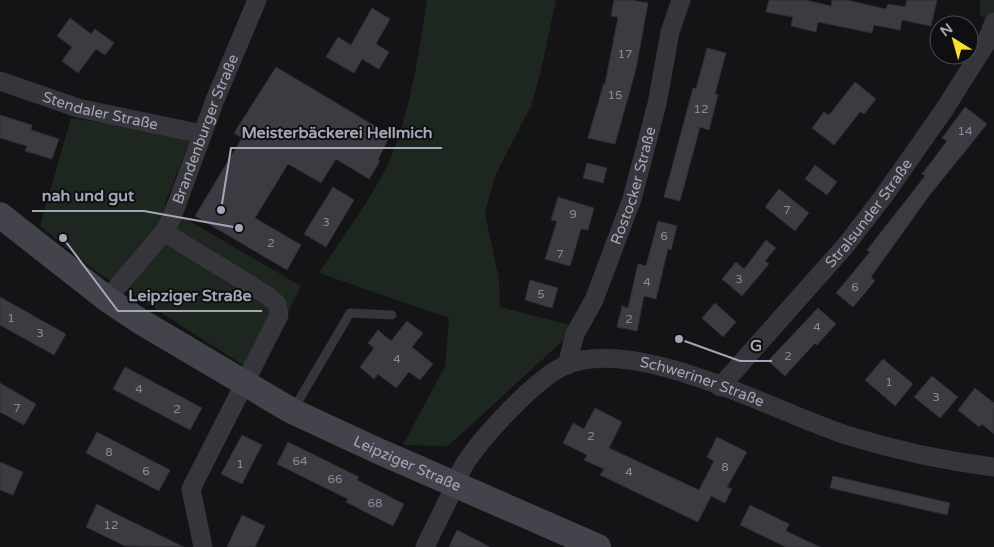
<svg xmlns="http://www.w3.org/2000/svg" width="994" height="547" font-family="'Varela Round',sans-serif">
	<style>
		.green { fill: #1e2620 }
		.building { fill: #3b3b41; stroke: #2f2e32 }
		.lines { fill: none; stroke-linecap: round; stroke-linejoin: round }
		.service { stroke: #35353b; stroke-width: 9 }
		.minor { stroke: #35353b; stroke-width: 19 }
		.secondary { stroke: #43434b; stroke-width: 26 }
		.labels { text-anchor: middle; stroke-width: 4; stroke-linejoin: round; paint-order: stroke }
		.number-label { font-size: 12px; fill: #8a8b9a }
		.street-label { font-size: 15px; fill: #a5a6b7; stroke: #0f0f11 }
		.leader { fill: none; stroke: #a5a6b7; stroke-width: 2 }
		.callout-dot { fill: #a5a6b7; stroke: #0f0f11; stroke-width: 2 }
		.callout-label { font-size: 16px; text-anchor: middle; font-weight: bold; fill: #a5a6b7; stroke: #0f0f11; stroke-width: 4; stroke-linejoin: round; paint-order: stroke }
	</style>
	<rect width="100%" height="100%" fill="#141416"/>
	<!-- green -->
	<path class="green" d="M427,0h129l-13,61 -11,43 -37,72 -10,37 14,67 1,27 74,19 -7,11 -119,109 -45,-1 42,-79 4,-48 -130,-45c25,-39 57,-78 74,-121 19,-48 26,-101 34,-152z
		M980,0h14v18l-14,-2z
		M71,118l120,19 -27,69 137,80 -44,88 -163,-104 -54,-44z"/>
	<!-- building -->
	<path class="building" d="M614,0h18l16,3 -12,66 -21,75 -27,-6 16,-55 1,1 13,-67 -7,-1z
		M769,0h36l26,6 1,-6h15l39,9 2,-5 17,3 2,-7h30l-6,26 -29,-6 -2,10 -26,-5 -2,8 -54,-11 -2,10 -25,-6 2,-9 -27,-5z
		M372,8l18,11 -14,25 13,8 -10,17 -17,-10 -8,14 -28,-16 12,-20 13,8z
		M70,18l21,16 4,-5 19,14 -9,12 -9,-6 -18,24 -16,-12 10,-14 -15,-11z
		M707,48l19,5 -11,41 3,1 -9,35 -9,-3 -20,74 -16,-4 29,-109 3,1z
		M276,67l114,68 -12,25 2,1 -11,18 -33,-20 -15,24 -33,-19 -33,54 46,27 -14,25 -92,-54 47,-78 -8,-5z
		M855,82l21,17 -12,15 -4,-2 -26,33 -22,-17 12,-16 5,3z
		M965,107l22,17 -58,72 -58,81 4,4 -22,26 -17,-14 34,-41 -3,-2 58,-74 -3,-2 25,-33 -5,-3z
		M0,115l32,10 -1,5 28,9 -7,20 -27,-8 2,-5 -27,-8z
		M587,163l20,5 -4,15 -20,-5z
		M815,165l22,17 -10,13 -22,-16z
		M333,187l21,13 -28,47 -22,-13z
		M779,189l30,24 -14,18 -30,-24z
		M558,197l36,11 -6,22 -7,-1 -11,37 -25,-7 12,-38 -6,-1z
		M658,221l19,5 -6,24 -3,-1 -12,50 -12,-3 -7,35 -20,-4 5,-21 6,2 10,-44 8,2z
		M766,240l10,8 -11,13 4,3 -27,32 -20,-17 14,-17 8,7z
		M530,280l28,8 -6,20 -27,-8z
		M0,297l66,37 -12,21 -54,-30z
		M715,303l21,19 -13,15 -21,-19z
		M818,308l18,16 -19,21 -2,-2 -30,33 -17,-15z
		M407,321l16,12 -11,14 21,17 -13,16 -11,-8 -13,16 -18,-14 -4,5 -14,-12 14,-19 -6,-5 10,-13 13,11z
		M883,359l30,25 -18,22 -30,-26z
		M125,367l77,41 -12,22 -77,-41z
		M932,376l26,21 -18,21 -26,-21z
		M0,383l36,21 -12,21 -24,-13z
		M975,388l19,15v31l-12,-10 -3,3 -21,-17z
		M595,408l27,14 -13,26 90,42 15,-29 -7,-4 10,-20 30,15 -20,35 5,2 -7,14 -14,-7 -13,26 -98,-47 4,-6 -20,-9 3,-5 -24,-12 10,-20 11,6z
		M97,432l73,38 -11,21 -73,-38z
		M242,435l20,10 -20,39 -21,-10z
		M288,442l71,35 -2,3 47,24 -11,22 -47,-24 2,-3 -71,-35z
		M0,462l23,10 -10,23 -13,-5z
		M833,476l117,27 -3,12 -117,-27z
		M97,504l17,9 70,34 -59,-1 -39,-19z
		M750,505l39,19 -3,7 34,16h-34l-46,-22z
		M242,515l23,11 -10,21h-28z
		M457,530l33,17h-41z"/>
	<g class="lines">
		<!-- service -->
		<path class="service" d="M293,410l57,-97 42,2"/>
		<!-- minor -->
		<g class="minor">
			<path id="s1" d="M0,81l78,27 124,26"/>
			<path d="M164,232l104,64 9,8 2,11 -88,174 12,58"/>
			<path id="s2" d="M107,299l57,-67 8,-15 43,-117 42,-100"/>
			<path id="s3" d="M567,365l8,-31 19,-34 38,-101 25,-95 13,-72 11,-32"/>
			<path id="s4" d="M720,387l126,-142 37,-48 61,-87 41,-65 9,-23"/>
			<path id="s5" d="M425,547c8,-17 17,-34 25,-51 5,-11 9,-24 16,-34 18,-27 71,-85 100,-97 71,-30 209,47 280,70 48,15 99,26 148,32"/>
		</g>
		<!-- secondary -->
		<path class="secondary" id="s6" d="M0,215l107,84 31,21 154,91 84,39 222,97"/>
	</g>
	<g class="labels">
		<!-- number labels -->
		<g class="number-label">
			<text x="625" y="58">17</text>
			<text x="615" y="99">15</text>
			<text x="701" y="113">12</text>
			<text x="965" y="135">14</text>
			<text x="787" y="214">7</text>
			<text x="573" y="218">9</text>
			<text x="326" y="226">3</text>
			<text x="664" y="240">6</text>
			<text x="271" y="247">2</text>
			<text x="560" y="258">7</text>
			<text x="739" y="283">3</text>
			<text x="647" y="286">4</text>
			<text x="855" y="291">6</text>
			<text x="541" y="298">5</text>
			<text x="11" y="322">1</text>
			<text x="629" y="323">2</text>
			<text x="817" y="331">4</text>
			<text x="40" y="337">3</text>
			<text x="788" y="360">2</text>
			<text x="397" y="363">4</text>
			<text x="889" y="386">1</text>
			<text x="139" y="393">4</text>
			<text x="936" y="401">3</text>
			<text x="17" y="412">7</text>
			<text x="177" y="413">2</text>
			<text x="591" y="440">2</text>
			<text x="109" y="456">8</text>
			<text x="300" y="465">64</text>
			<text x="240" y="468">1</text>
			<text x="725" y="471">8</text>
			<text x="146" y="475">6</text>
			<text x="629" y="476">4</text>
			<text x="335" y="483">66</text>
			<text x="375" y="507">68</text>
			<text x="111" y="529">12</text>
		</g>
		<!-- street labels -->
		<g class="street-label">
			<text dy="5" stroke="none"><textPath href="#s1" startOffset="105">Stendaler Straße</textPath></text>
			<text dy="5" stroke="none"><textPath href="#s2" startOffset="199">Brandenburger Straße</textPath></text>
			<text dy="5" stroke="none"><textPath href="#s3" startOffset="192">Rostocker Straße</textPath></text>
			<text dy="5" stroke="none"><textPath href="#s4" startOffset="229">Stralsunder Straße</textPath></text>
			<text dy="5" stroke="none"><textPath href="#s5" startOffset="375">Schweriner Straße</textPath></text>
			<text dy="5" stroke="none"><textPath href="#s6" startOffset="479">Leipziger Straße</textPath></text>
		</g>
	</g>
	<!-- callouts -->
	<path class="leader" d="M221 210L231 148H442M239 228L144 211H32M63 238L118 311H262M679 339L740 361H772"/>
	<g class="callout-dot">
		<circle cx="221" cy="210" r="5"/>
		<circle cx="239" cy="228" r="5"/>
		<circle cx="63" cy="238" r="5"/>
		<circle cx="679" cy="339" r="5"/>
	</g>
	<g class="callout-label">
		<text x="337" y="138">Meisterbäckerei Hellmich</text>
		<text x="88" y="201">nah und gut</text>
		<text x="190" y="301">Leipziger Straße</text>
		<text x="756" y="351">G</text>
	</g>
	<!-- north arrow -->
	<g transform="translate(954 40) rotate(323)"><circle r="24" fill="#0f0f11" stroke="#4b4b53"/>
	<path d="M0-4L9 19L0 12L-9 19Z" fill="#f9e128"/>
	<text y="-8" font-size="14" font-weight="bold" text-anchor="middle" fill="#a5a6b7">N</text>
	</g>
</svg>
